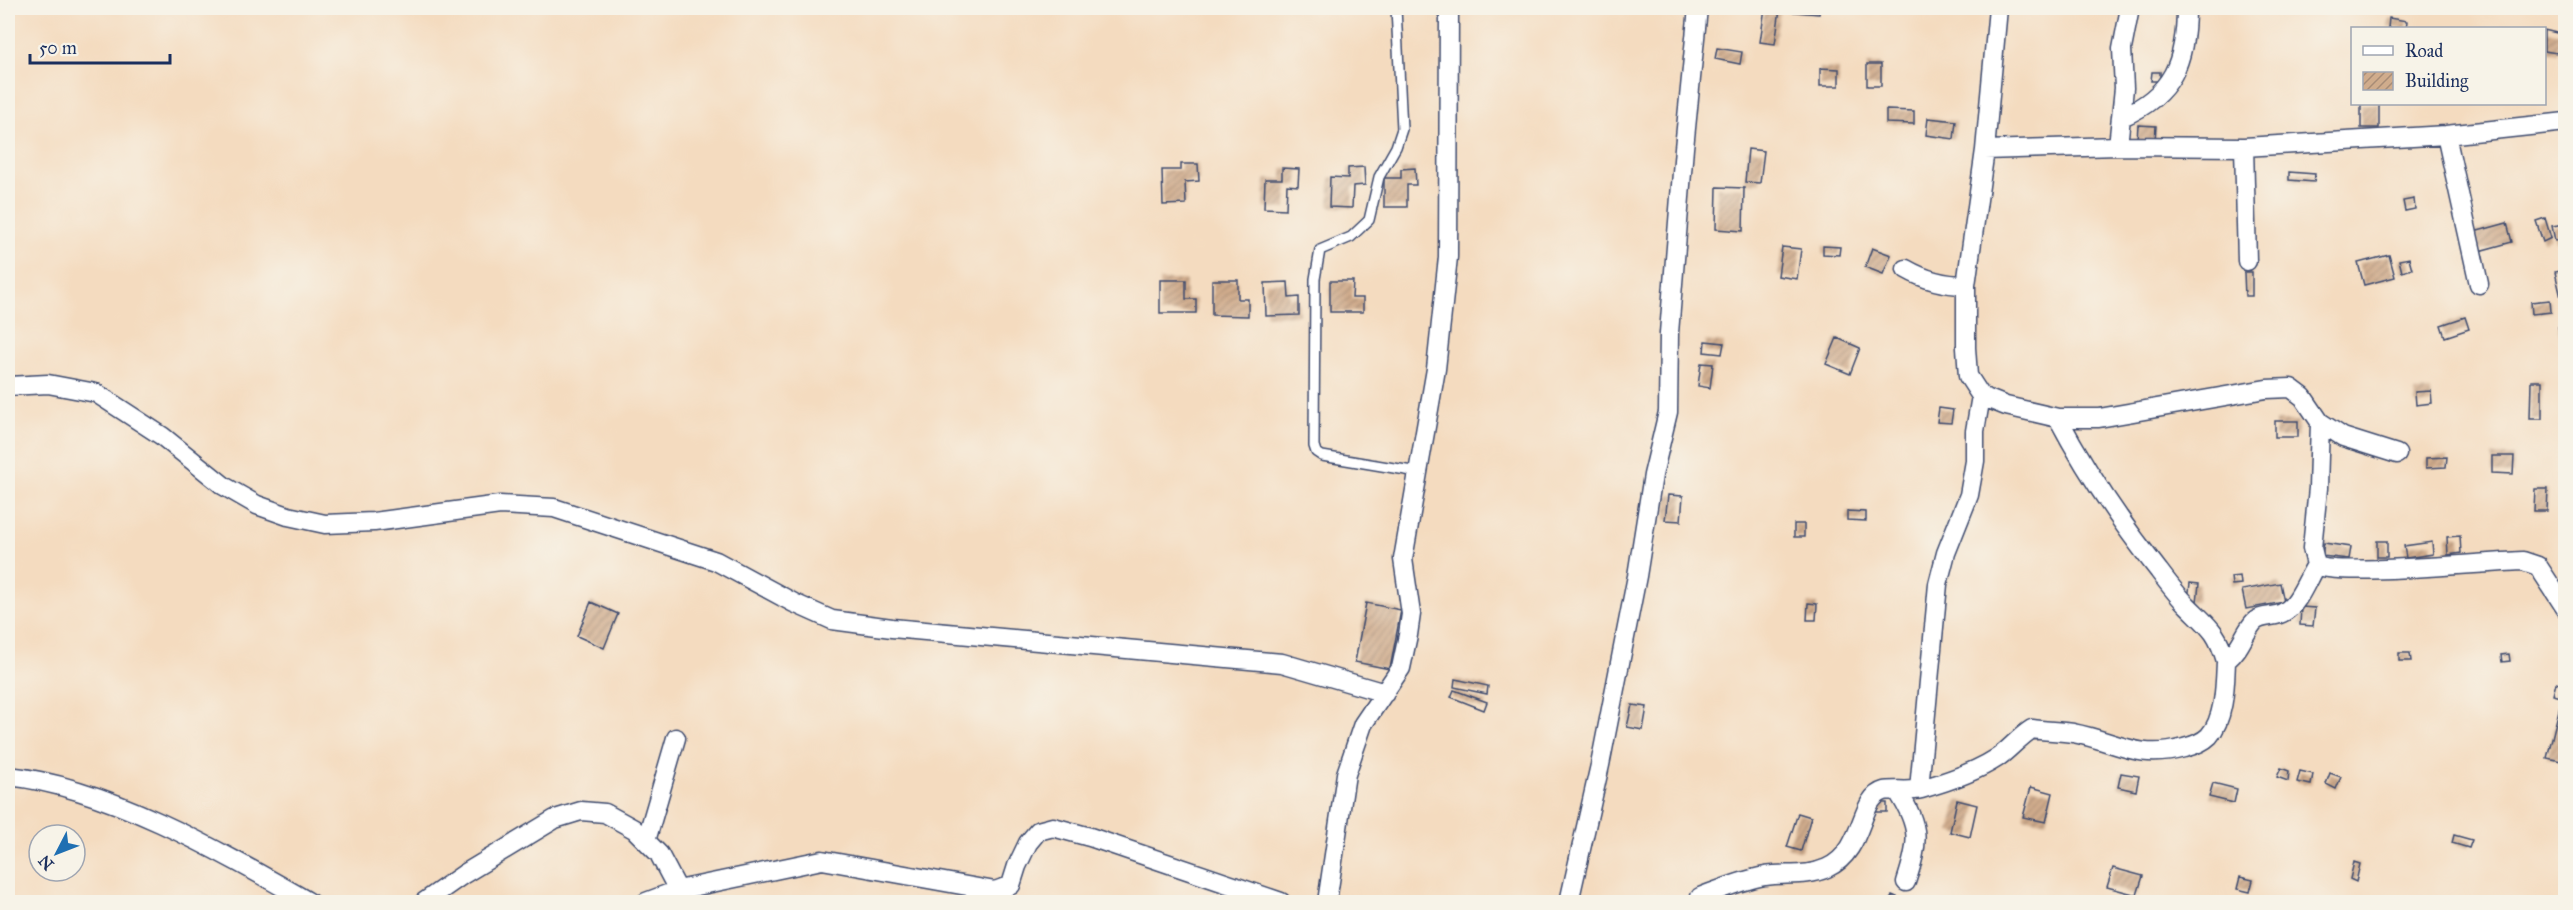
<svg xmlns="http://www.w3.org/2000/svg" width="2573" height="910" font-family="'IM FELL Great Primer',serif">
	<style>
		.building { fill: url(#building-hatch) }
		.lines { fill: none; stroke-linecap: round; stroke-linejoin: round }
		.service-casing { stroke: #3c496d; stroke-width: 12 }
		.minor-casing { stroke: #3c496d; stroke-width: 21 }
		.service { stroke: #fff; stroke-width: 9 }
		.minor { stroke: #fff; stroke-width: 18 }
	</style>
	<defs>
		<pattern id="building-hatch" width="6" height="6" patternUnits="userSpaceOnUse" patternTransform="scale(1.5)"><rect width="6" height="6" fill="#d0ac8c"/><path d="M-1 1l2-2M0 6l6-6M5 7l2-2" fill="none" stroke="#a88c76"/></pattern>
	</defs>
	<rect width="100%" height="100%" fill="#f7f3e8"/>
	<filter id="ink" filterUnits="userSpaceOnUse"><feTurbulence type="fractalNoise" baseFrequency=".0167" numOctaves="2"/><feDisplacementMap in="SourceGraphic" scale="12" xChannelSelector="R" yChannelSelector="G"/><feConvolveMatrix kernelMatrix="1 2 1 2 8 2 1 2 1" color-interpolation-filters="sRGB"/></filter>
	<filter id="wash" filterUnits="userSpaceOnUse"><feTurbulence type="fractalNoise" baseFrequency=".008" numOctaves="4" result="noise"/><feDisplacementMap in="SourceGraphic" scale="24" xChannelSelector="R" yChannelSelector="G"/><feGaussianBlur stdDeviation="1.35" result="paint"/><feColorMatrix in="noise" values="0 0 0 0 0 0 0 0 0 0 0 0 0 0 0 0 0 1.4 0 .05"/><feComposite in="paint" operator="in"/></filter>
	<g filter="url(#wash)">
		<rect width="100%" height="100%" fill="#f4dbbf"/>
		<g id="blocks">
			<!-- building -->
			<path class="building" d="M1765,8l15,1 -5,35 -15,-2z
				M1785,8h35l-1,6 -34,-3z
				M2389,18l18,3 -1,7h-18z
				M2544,30l17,4 -4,19 -13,-2z
				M1717,48l25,4 -2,12 -25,-5z
				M1867,64h14v22h-14z
				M1820,68l19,1v17h-19z
				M2152,72h8v9h-9z
				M2361,104h18v24h-18z
				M1886,110l28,1v13l-28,-1z
				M1928,118l28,3 -2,18 -28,-4z
				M2138,125l18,1 -1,15 -18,-1z
				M1748,149l16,2 -4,32 -15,-1z
				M1181,164h17l1,17 -14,1 1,22 -23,1 -1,-35h19z
				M1364,167l1,18 -12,1 -1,22 -23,-1 1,-30 18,1v-10z
				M1282,168l17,1 -1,17 -11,-1 -1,24 -22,-1 1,-29h17z
				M1415,168l1,17h-9v22h-23v-29h17v-9z
				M2289,172l26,2 -1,8 -25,-2z
				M1717,187l27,1 -1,43 -27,-2z
				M2414,199l1,10 -10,2 -2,-10z
				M2545,218l6,20 -8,4 -7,-21z
				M2507,223l5,19 -33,9 -5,-19z
				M2566,224v15l-11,2 -3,-15z
				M1823,246l17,1 -1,8 -16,-1z
				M1782,247l19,2 -4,30 -19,-3z
				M1872,248l19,7 -8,19 -18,-7z
				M2389,255l6,22 -31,8 -6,-22z
				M2409,258l3,11 -10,3 -3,-12z
				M2566,270v36h-3l-8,-34z
				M2244,272h8v24h-7z
				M1160,280h26v19h10v14h-36z
				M1212,280h26v19h10v17l-36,-1z
				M1330,281h23l-1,17h11v14h-33z
				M1288,282l1,16 10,-1v18l-33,1 -1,-33z
				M2550,300l1,12 -19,2 -1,-12z
				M2465,317l4,12 -24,8 -4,-12z
				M2566,326v25h-3l-5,-24z
				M1837,338l23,10 -10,26 -24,-10z
				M1705,341l19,2 -2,11 -18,-2z
				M1701,363l12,1 -3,24 -12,-2z
				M2531,381h11v38h-12z
				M2431,391l1,12 -16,2 -1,-13z
				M1939,408l14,2 -2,13 -14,-1z
				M2275,421h23v16h-23z
				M2492,456h22l-1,18 -21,-1z
				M2447,457l-1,10 -20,1v-10z
				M2535,489h13l-1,22h-13z
				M1668,495l15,1 -2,25 -16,-1z
				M1847,511l19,1v9l-19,-1z
				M1794,524h10v13h-10z
				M2460,536l1,17 -13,2 -1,-18z
				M2377,541h10v16h-10z
				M2432,542l1,12 -27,4 -2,-12z
				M2324,543l27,4 -2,12 -27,-3z
				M2240,576l1,8 -9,1 -1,-8z
				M2190,583l9,1 -2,18 -9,-1z
				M2280,583l4,19 -38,7 -4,-19z
				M591,602l27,12 -14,34 -27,-12z
				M1366,603l35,7 -11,59 -35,-7z
				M1808,603l9,1 -1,16h-9z
				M2301,607l14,1 -2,18 -13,-1z
				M2399,653h11l1,8h-12z
				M2509,654l1,7 -8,1 -1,-7z
				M1455,679l33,7 -1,8 -33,-7z
				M2556,683l10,3v12l-13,-3z
				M1454,690l33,12 -3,8 -33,-13z
				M1632,705l15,2 -4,23 -16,-3z
				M2560,706l6,1v55l-19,-4z
				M2281,768l8,3 -1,10 -11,-4z
				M2300,771l13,3 -2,11 -14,-3z
				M2121,773l18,3 -3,15 -18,-4z
				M2330,773l11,4 -5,12 -10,-5z
				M2213,783l24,6 -3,14 -25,-6z
				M2031,787l22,6 -7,29 -23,-5z
				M1957,800l20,5 -7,32 -20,-5z
				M1875,803h12v9h-12z
				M1798,813l13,4 -10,34 -14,-4z
				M2454,835l18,5 -3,8 -17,-5z
				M2354,862l6,2 -4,18 -6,-3z
				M2113,868l30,8 -6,19 -30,-8z
				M2240,877l13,3 -3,12 -13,-3z
				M1892,895l16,7h-19z"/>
		</g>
	</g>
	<g filter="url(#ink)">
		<use href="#blocks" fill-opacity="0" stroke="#3c496d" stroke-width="1.5"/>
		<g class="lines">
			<!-- service casing -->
			<g class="service-casing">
				<path id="service" d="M1396,8l6,121 -6,18 -17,30 -10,43 -18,17 -31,13 -5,29 -1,167 2,6 6,4 96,16"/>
			</g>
			<!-- minor casing -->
			<g class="minor-casing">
				<path id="minor" d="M2122,117c51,-22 64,-56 64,-109
					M2446,135l33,149
					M2118,146l6,-58 -2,-39 8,-41
					M2244,147l3,114
					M1985,150l133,-4 126,1 202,-12 120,-13
					M1906,269c19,11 37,16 60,16
					M8,386l40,-2 48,9 66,43 62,50 33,19 31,11 37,8 49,-2 126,-17 54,3 162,53 78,42 38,17 60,8 390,35 103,30
					M2058,418c29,55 63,105 101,153 9,12 18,24 29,35 21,21 29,25 38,55
					M2320,422l23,15 54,17
					M2316,565c18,12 174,-3 207,-4l15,5 28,43
					M8,776c99,10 215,77 301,126
					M1919,789l19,-205 8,-31 23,-58 6,-34v-30l6,-35 -13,-20 -2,-28v-63l19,-135 13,-142
					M1898,792c23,35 21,51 8,90
					M646,841l30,-103
					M1700,897c21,-8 42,-17 65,-21 21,-3 42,1 62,-8 39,-18 31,-70 57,-77 8,-2 26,1 37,-2 25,-7 53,-16 76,-31 12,-8 22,-21 35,-29 13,2 27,2 41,4 43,8 64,28 111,15 8,-2 19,-6 25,-12 16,-18 16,-52 17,-75 16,-14 16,-24 27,-38 7,-9 22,-5 31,-11 15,-8 23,-33 32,-47l-4,-17 6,-60 2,-66 -17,-25 -12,-9 -25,1 -167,29h-41l-52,-12 -25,-10
					M424,902l40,-28 91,-55 26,-8 24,2 29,16 25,25 19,36
					M646,902l32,-12 144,-30 173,31 16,-6 6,-19 11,-23 10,-12 15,-4 37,10 191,65
					M1327,902l19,-128 17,-50 38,-56 7,-33 3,-21 -8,-55 33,-190 12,-112 1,-249
					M1569,902l31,-137 37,-189 16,-101 15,-63 1,-79 15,-185 14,-140"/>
			</g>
			<!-- service -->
			<use href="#service" class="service"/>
			<!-- minor -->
			<use href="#minor" class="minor"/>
		</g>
	</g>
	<!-- margin -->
	<rect width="2573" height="910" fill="none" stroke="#f7f3e8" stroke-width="30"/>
	<!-- legend -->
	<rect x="2351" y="27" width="195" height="78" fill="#f7f3e8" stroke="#9fa5b1" stroke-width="1.5"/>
	<rect x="2363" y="46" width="30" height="9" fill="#ffffff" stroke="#9fa5b1" stroke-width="1.5"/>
	<text x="2405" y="57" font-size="18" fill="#1b2f5e">Road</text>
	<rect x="2363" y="72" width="30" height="18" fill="url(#building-hatch)" stroke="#9fa5b1" stroke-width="1.5"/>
	<text x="2405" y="87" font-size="18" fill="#1b2f5e">Building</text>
	<!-- north arrow -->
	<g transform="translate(57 853) rotate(228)"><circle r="28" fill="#f7f3e8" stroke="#9fa5b1" stroke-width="1.5"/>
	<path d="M0-4.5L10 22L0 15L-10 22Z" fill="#1f6fb2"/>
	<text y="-9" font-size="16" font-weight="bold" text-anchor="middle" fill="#1b2f5e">N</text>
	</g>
	<!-- scale -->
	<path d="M30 54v9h140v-9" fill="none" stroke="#1b2f5e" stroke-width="3"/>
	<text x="39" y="54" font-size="18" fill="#1b2f5e" stroke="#f7f3e8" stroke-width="4.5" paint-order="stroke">50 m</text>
</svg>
